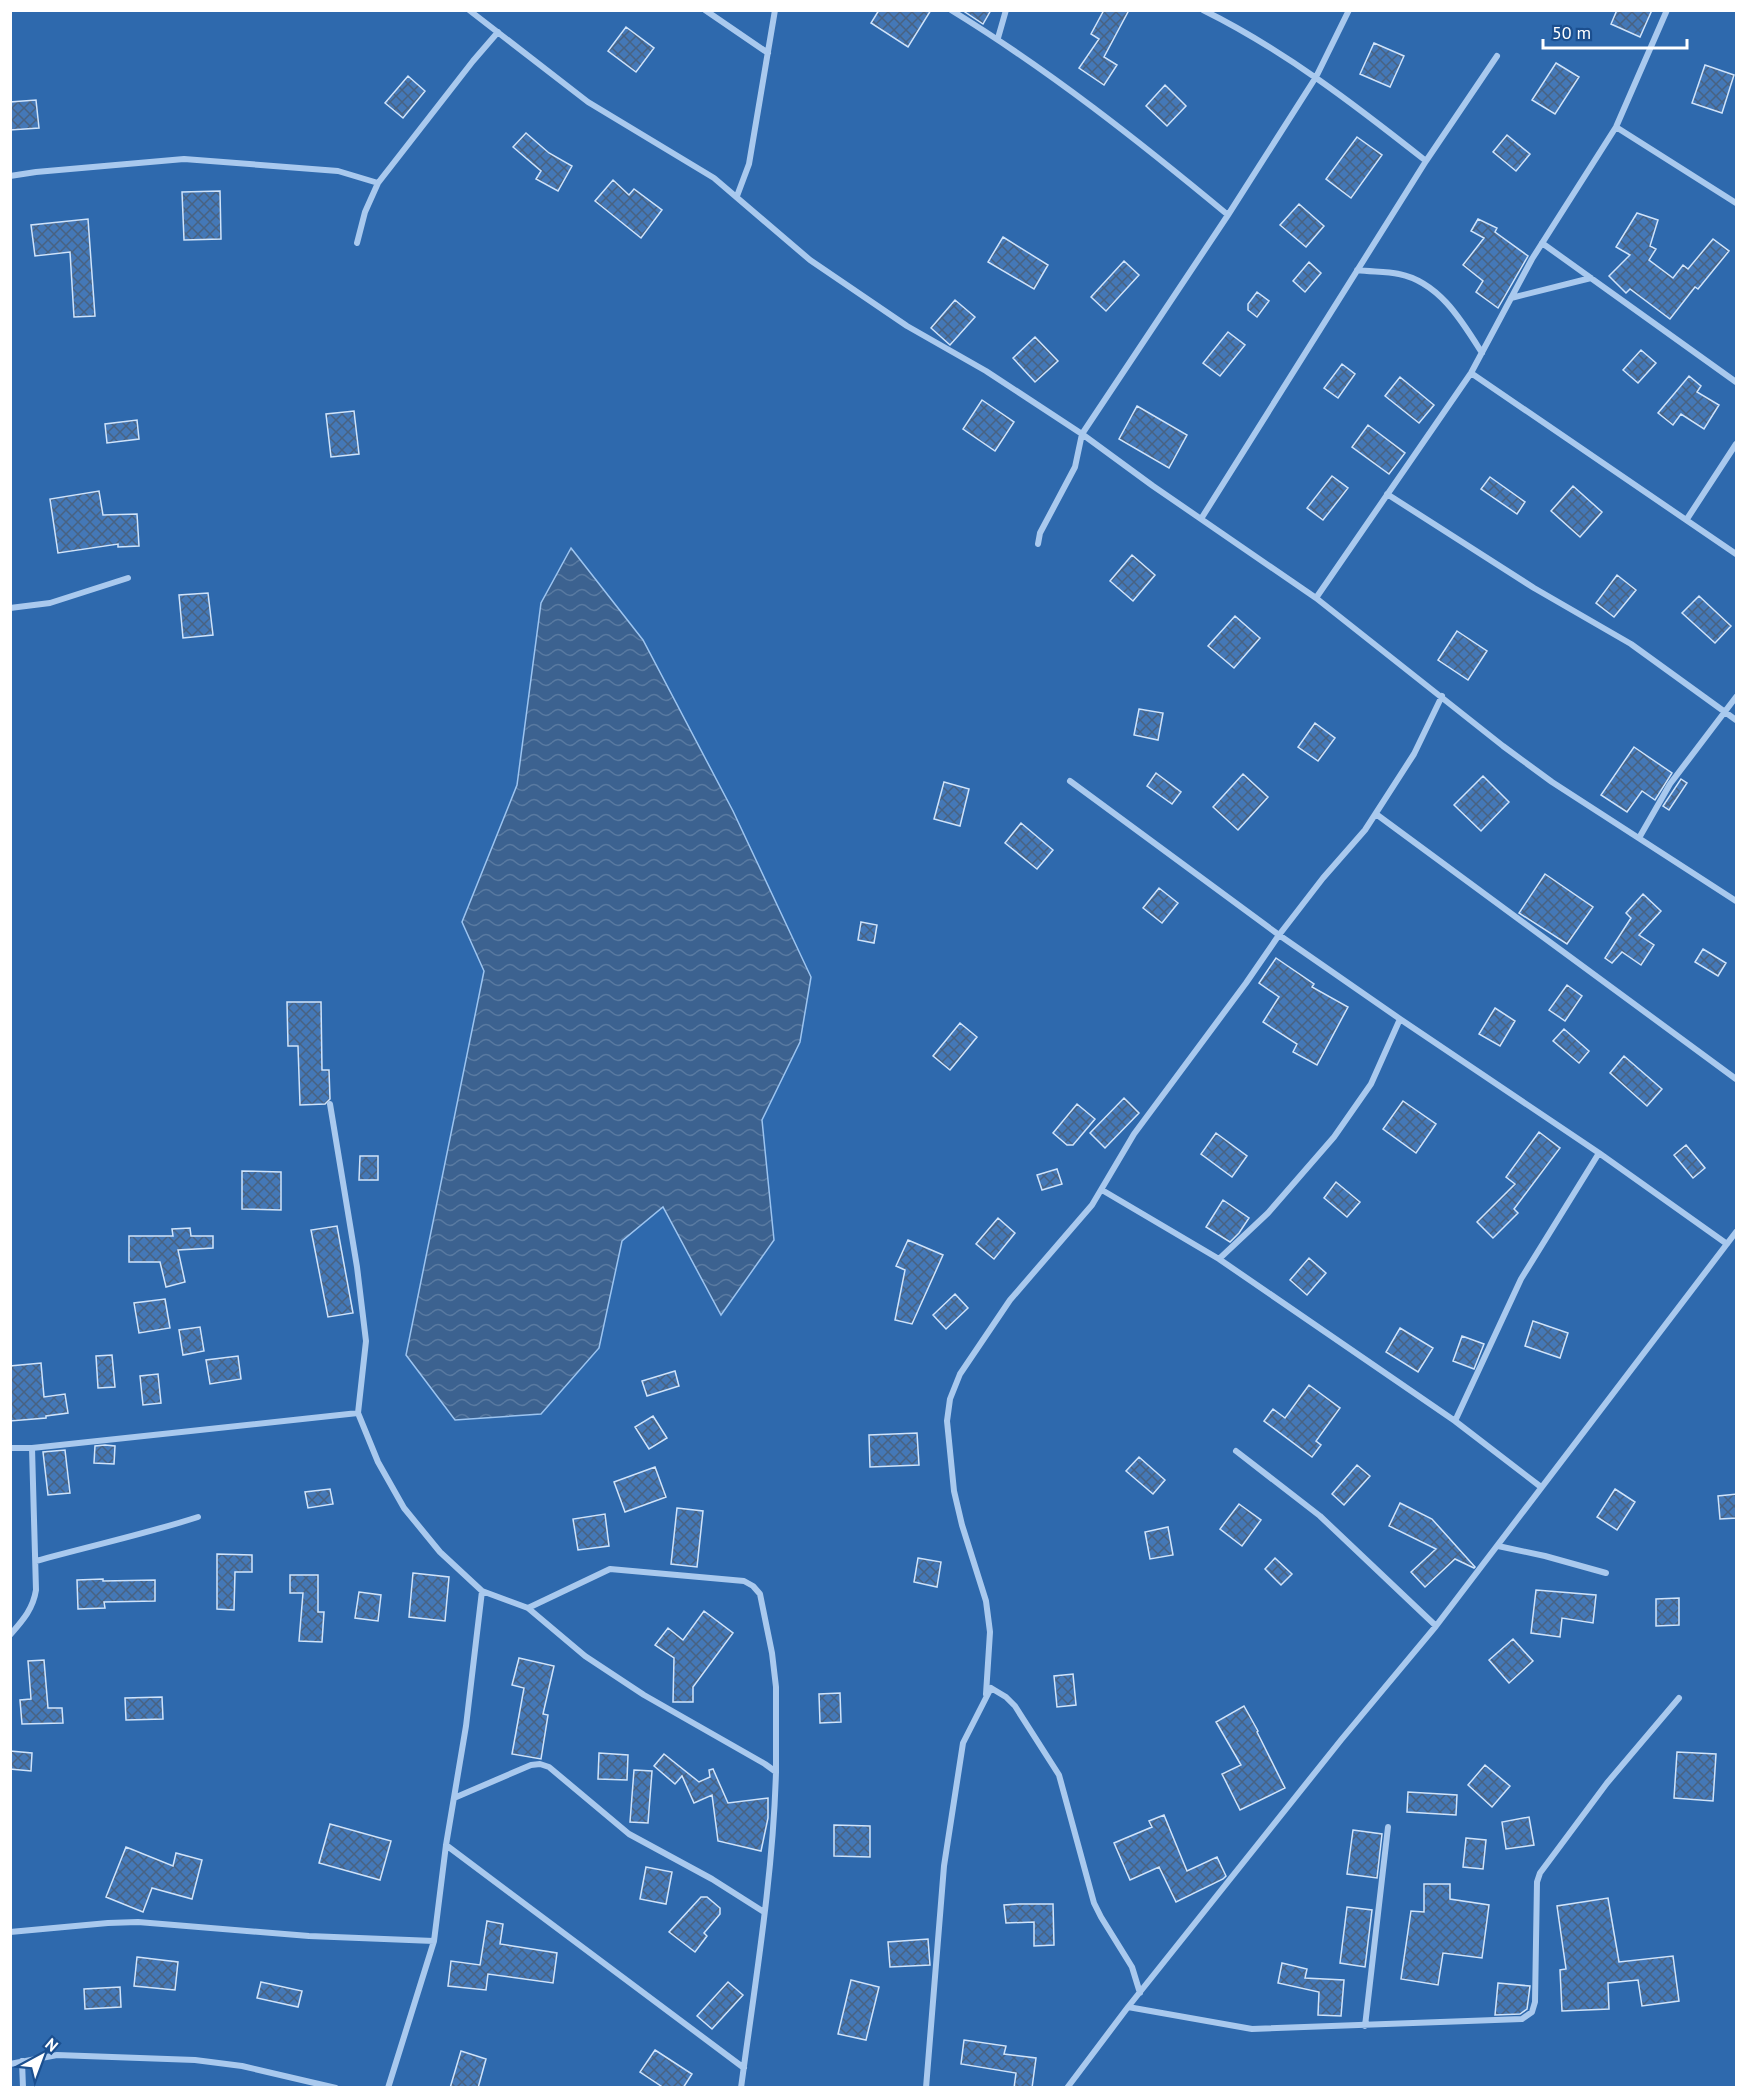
<svg xmlns="http://www.w3.org/2000/svg" width="1747" height="2098" font-family="'PT Sans',sans-serif">
	<style>
		.grass { fill: #2e69ad }
		.water { fill: url(#water-waves); stroke: #9cc4f0; stroke-width: 1.5 }
		.building { fill: url(#building-cross-hatch); stroke: #cfe3fa; stroke-width: 1.5 }
		.lines { fill: none; stroke-linecap: round; stroke-linejoin: round }
		.minor { stroke: #a9c9ee; stroke-width: 6 }
	</style>
	<defs>
		<pattern id="water-waves" width="16" height="10" patternUnits="userSpaceOnUse" patternTransform="scale(1.5)"><rect width="16" height="10" fill="#3c6290"/><path d="M0 5q4-4 8 0t8 0" fill="none" stroke="#597aa1"/></pattern>
		<pattern id="building-cross-hatch" width="8" height="8" patternUnits="userSpaceOnUse" patternTransform="scale(1.5)"><rect width="8" height="8" fill="#4478b7"/><path d="M0 0l8 8M0 8l8-8" fill="none" stroke="#486282"/></pattern>
	</defs>
	<rect width="100%" height="100%" fill="#1b4f8f"/>
	<!-- grass -->
	<path class="grass" d="M11,11h1725v2076h-1725z"/>
	<!-- water -->
	<path class="water" d="M571,548l72,92 90,171 78,166 -11,65 -38,78 12,120 -53,75 -58,-108 -41,34 -23,107 -58,66 -86,6 -49,-65 78,-384 -22,-49 55,-137 24,-182z"/>
	<!-- building -->
	<path class="building" d="M879,10h52l-23,37 -37,-24z
		M962,10h29l-8,14z
		M1104,10h25l-25,47 13,8 -13,20 -25,-17 20,-29 -8,-5z
		M1617,10h35l-12,27 -29,-13z
		M626,27l28,21 -18,24 -28,-21z
		M1374,43l30,13 -14,31 -30,-13z
		M1556,63l23,14 -24,37 -23,-14z
		M1705,65l29,10 -12,38 -30,-10z
		M408,76l17,15 -22,27 -18,-15z
		M1165,85l21,21 -19,20 -21,-20z
		M36,100l3,28 -29,2v-28z
		M526,133l23,20 23,13 -14,25 -22,-12 5,-8 -28,-24z
		M1507,135l23,19 -14,17 -23,-19z
		M1357,137l25,18 -31,43 -25,-19z
		M613,180l16,15 5,-6 28,21 -21,28 -46,-37z
		M220,191l1,48 -37,1 -2,-48z
		M1299,204l25,22 -18,21 -26,-22z
		M1637,213l21,7 -8,26 6,3 -7,11 24,18 10,-13 5,4 25,-30 16,12 -31,38 -3,-2 -25,32 -40,-30 -4,4 -17,-17 21,-21 -14,-8z
		M88,219l7,97 -21,1 -4,-65 -35,4 -4,-31z
		M1478,219l19,9 -2,4 33,24 -30,52 -22,-16 7,-11 -20,-16 21,-27 -13,-7z
		M1003,237l45,28 -14,24 -46,-27z
		M1124,261l15,14 -33,36 -15,-14z
		M1309,262l12,11 -16,19 -12,-11z
		M1257,292l12,9 -12,16 -9,-7v-6z
		M955,300l20,17 -25,28 -19,-17z
		M1228,332l17,13 -25,31 -17,-13z
		M1035,337l23,24 -23,21 -22,-24z
		M1641,350l15,13 -18,20 -15,-13z
		M1342,364l13,10 -17,24 -14,-10z
		M1689,376l12,10 -4,6 22,13 -15,24 -23,-15 -8,11 -15,-12z
		M1400,377l34,28 -15,18 -34,-27z
		M982,400l32,22 -19,29 -32,-22z
		M1137,406l50,29 -18,33 -50,-29z
		M354,411l5,43 -28,3 -5,-43z
		M137,420l2,19 -32,4 -2,-19z
		M1368,425l37,28 -16,21 -37,-27z
		M1332,476l16,12 -25,32 -16,-12z
		M1490,477l35,25 -8,12 -36,-25z
		M1573,486l29,26 -22,25 -29,-26z
		M99,491l4,24 34,-1 2,32 -21,1v-3l-60,9 -8,-54z
		M1132,555l23,20 -22,26 -23,-20z
		M1617,575l19,15 -22,27 -18,-14z
		M208,593l5,42 -30,3 -4,-43z
		M1699,596l32,30 -16,17 -33,-30z
		M1235,616l25,22 -26,30 -26,-22z
		M1457,631l30,20 -19,29 -30,-20z
		M1139,709l24,4 -5,27 -24,-5z
		M1315,723l20,15 -17,23 -20,-14z
		M1634,747l38,26 -17,27 -13,-9 -15,21 -26,-17z
		M1156,773l25,19 -9,12 -25,-18z
		M1243,774l25,23 -30,33 -25,-23z
		M1483,776l26,26 -28,29 -27,-26z
		M1681,779l6,4 -18,27 -6,-4z
		M944,782l25,7 -9,37 -26,-7z
		M1021,823l32,27 -16,19 -32,-26z
		M1545,874l48,33 -26,37 -48,-31z
		M1159,888l19,15 -16,20 -19,-15z
		M1643,894l18,17 -22,24 15,10 -13,20 -19,-13 -10,11 -7,-5 26,-40 -5,-5z
		M861,922l16,3 -3,18 -16,-3z
		M1703,949l23,14 -8,13 -23,-14z
		M1276,958l38,26 -2,3 36,20 -31,58 -24,-13 4,-8 -34,-22 16,-25 -20,-14z
		M1567,985l15,11 -17,25 -16,-11z
		M287,1002h34l1,68h7l1,29 -5,5 -25,1 -2,-59h-10z
		M1495,1008l20,13 -15,25 -21,-12z
		M960,1023l17,14 -27,33 -17,-14z
		M1564,1029l25,22 -10,12 -26,-22z
		M1624,1056l38,33 -15,17 -37,-33z
		M1124,1098l15,15 -34,35 -15,-15z
		M1403,1101l33,23 -20,29 -33,-24z
		M1077,1104l18,15 -22,26h-6l-14,-12z
		M1539,1132l21,16 -46,61 4,4 -25,25 -16,-16 38,-38 -9,-7z
		M1216,1133l31,23 -15,21 -31,-23z
		M1686,1145l19,23 -12,10 -19,-23z
		M360,1156h18v24h-19z
		M1057,1169l5,15 -20,6 -5,-15z
		M242,1171l39,1v38l-39,-1z
		M1336,1182l24,20 -13,15 -23,-19z
		M1223,1200l26,18 -10,15 -9,9 -24,-15z
		M998,1218l17,15 -21,26 -18,-15z
		M337,1226l16,87 -25,4 -17,-87z
		M190,1228l1,8h22v12l-35,2 7,32 -19,5 -6,-25h-31v-26h44l-1,-7z
		M908,1240l35,15 -31,69 -17,-4 10,-50 -9,-4z
		M1309,1258l17,15 -19,22 -17,-15z
		M955,1294l13,14 -22,21 -13,-14z
		M165,1299l5,29 -31,5 -5,-30z
		M1533,1321l35,12 -8,25 -35,-12z
		M200,1327l4,24 -21,4 -4,-25z
		M1400,1328l33,20 -15,24 -32,-20z
		M1462,1336l22,8 -10,25 -21,-8z
		M112,1355l3,32 -17,1 -2,-32z
		M238,1356l3,23 -31,5 -4,-24z
		M41,1363l3,34 21,-3 3,19 -22,3v2l-36,3v-55z
		M675,1371l4,15 -32,10 -5,-15z
		M158,1374l3,29 -18,2 -3,-29z
		M1309,1385l31,23 -24,33 5,4 -9,12 -48,-36 9,-12 12,9z
		M653,1416l14,22 -18,11 -14,-22z
		M917,1433l2,32 -49,2 -1,-32z
		M105,1445l10,1 -1,18 -20,-1 1,-17z
		M65,1450l5,43 -22,2 -5,-43z
		M1139,1457l26,23 -12,14 -27,-23z
		M1357,1465l13,11 -26,29 -12,-11z
		M655,1467l11,30 -41,15 -11,-30z
		M330,1489l3,15 -25,4 -3,-16z
		M1615,1489l20,13 -18,28 -20,-13z
		M1737,1494v24l-17,1 -2,-23z
		M1400,1503l32,16 43,48 -1,1 -19,-9 -30,28 -14,-15 25,-23 -47,-23z
		M1239,1504l22,16 -19,26 -22,-17z
		M677,1508l26,3 -6,56 -26,-3z
		M605,1514l4,32 -31,4 -5,-31z
		M1168,1527l5,28 -23,4 -5,-27z
		M217,1554l35,1v17h-17l-1,38 -17,-1z
		M918,1558l23,4 -4,25 -23,-5z
		M1275,1558l17,16 -11,11 -16,-16z
		M413,1573l36,4 -4,44 -36,-4z
		M290,1575h28v37h6l-2,30 -23,-1 4,-48h-13z
		M103,1579v2l52,-1v21l-51,1 1,6 -27,1 -1,-29z
		M1536,1590l60,5 -3,28 -31,-5 -2,19 -29,-4z
		M359,1592l22,3 -3,26 -23,-3z
		M1679,1598v27l-23,1v-27z
		M704,1611l29,22 -40,54v15h-20l1,-44 -19,-13 13,-17 15,12z
		M1513,1639l20,22 -24,22 -20,-23z
		M519,1658l35,8 -11,48 5,1 -7,44 -29,-5 12,-66 -12,-3z
		M44,1660l4,48h14l1,15 -41,1 -2,-24 11,-1 -3,-38z
		M1073,1674l3,31 -19,2 -3,-31z
		M840,1693l1,29 -21,1 -1,-29z
		M162,1697l1,22 -37,1 -1,-22z
		M1244,1706l14,25 -1,1 28,56 -45,22 -18,-36 19,-9 -25,-43z
		M10,1751l22,2 -1,18 -21,-2z
		M1677,1752l39,2 -3,47 -39,-3z
		M599,1753l29,2 -1,25 -29,-1z
		M664,1754l35,28 11,-5 -1,-7 4,-1 15,34 40,-5v20l-7,33 -43,-10 -6,-46 -18,8 -12,-27 -7,8 -21,-18z
		M1485,1765l25,21 -18,21 -24,-22z
		M634,1770l18,1 -4,52 -18,-1z
		M1408,1792l49,3 -1,20 -49,-3z
		M1164,1815l23,56 30,-14 9,19 -3,3 -47,23 -17,-35 -29,13 -16,-37 38,-16 -3,-6z
		M1529,1817l5,28 -28,4 -4,-27z
		M330,1824l61,17 -11,39 -61,-17z
		M834,1825l36,1v31l-36,-1z
		M1353,1830l29,4 -5,44 -30,-4z
		M1466,1838l20,2 -3,29 -20,-2z
		M126,1847l47,19 3,-13 26,7 -10,39 -40,-11 -9,24 -37,-15z
		M646,1867l26,5 -6,32 -26,-5z
		M1424,1884h26v15l39,6 -7,53 -39,-5 -5,32 -37,-6 10,-68 13,1z
		M701,1897h6l13,11v6l-16,19 3,3 -12,16 -26,-20z
		M1608,1898l11,64 54,-6 6,45 -37,5 -4,-26 -30,3 1,26 -47,2 -2,-41 6,-1 -9,-63z
		M1019,1904h34l1,41 -20,1v-24l-28,1 -2,-18z
		M1347,1907l25,3 -7,57 -25,-4z
		M487,1921l16,3 -3,20 57,9 -4,30 -65,-9 -2,16 -38,-4 3,-25 29,4z
		M928,1939l2,26 -40,2 -2,-25z
		M137,1957l41,5 -3,28 -41,-4z
		M1282,1963l25,6 -2,9 39,2 -3,36 -23,-1 1,-23 -41,-9z
		M851,1980l28,7 -13,53 -28,-6z
		M261,1982l41,9 -4,16 -41,-9z
		M728,1982l15,13 -31,34 -15,-13z
		M1498,1983l32,3 -3,23 -7,5 -25,1z
		M120,1987l1,20 -36,2 -1,-20z
		M964,2040l42,6 -2,8 32,4 -4,30h-18l2,-15 -55,-9z
		M655,2050l37,24 -9,14h-19l-24,-16z
		M461,2051l25,8 -8,29h-28z"/>
	<g class="lines">
		<!-- minor -->
		<path class="minor" d="M469,10l119,92 126,76 96,82 97,66 79,45 96,63 71,52 163,112 187,148 49,36 184,119
			M705,10l63,43
			M951,10c98,60 189,132 277,205
			M1203,10c81,40 152,95 223,151
			M998,38l8,-28
			M1616,127l120,76
			M10,176l26,-4 148,-13 154,12 40,12
			M737,196l12,-32 26,-154
			M357,243l8,-31 13,-29 95,-122 25,-29
			M1542,243l194,139
			M1357,270c14,2 29,1 42,4 40,8 63,47 83,79
			M1511,298l80,-20
			M1471,373l265,181
			M1387,494l147,94 97,56 105,76
			M1201,519l225,-358 71,-105
			M1687,519l49,-75
			M1038,544l2,-11 35,-66 7,-33 146,-219 88,-138 33,-67
			M1316,598l155,-225 61,-114 84,-132 51,-117
			M10,608l40,-5 78,-25
			M1070,781l209,154 121,84 199,134 128,91
			M1376,814l360,265
			M1639,838l31,-54 66,-87
			M330,1104l27,163 9,74 -8,72 20,49 26,46 36,44 42,39 46,17 57,48 59,39 121,69 11,8c-3,105 -21,211 -35,316
			M1102,1190l117,69 236,162 86,66
			M1219,1259l49,-46 66,-76 37,-53 29,-65
			M1455,1421l66,-142 78,-126
			M10,1448h22l326,-35
			M1236,1451l84,65 116,110
			M1498,1546l47,10 61,17
			M36,1561c54,-15 109,-27 162,-44
			M528,1608l82,-39 134,12 9,5 7,8 12,59 4,34v85
			M10,1635c13,-15 23,-26 26,-45l-4,-142
			M986,1694l4,-62 -4,-31 -24,-76 -8,-34 -7,-70 3,-22 10,-25 50,-74 82,-95 42,-71 112,-151 33,-48 44,-57 42,-48 49,-76 28,-58
			M454,1798l77,-33 9,-1 9,3 80,67 83,45 52,33
			M446,1845l298,223
			M10,1932l98,-9 30,-1 171,14 125,5
			M1128,2007l124,22 270,-10 10,-7 3,-10 2,-120 3,-9 67,-90 72,-85
			M1365,2026l23,-199
			M22,2061l1,27
			M10,2064l47,-9 138,5 47,6 94,22
			M388,2088l46,-147 12,-96 20,-119 16,-135
			M926,2088l18,-222 19,-123 28,-55 15,9 9,9 44,69 35,128 7,14 31,50 8,26
			M1067,2088l61,-81 213,-267 95,-114 300,-394"/>
	</g>
	<!-- border -->
	<rect width="1747" height="2098" fill="none" stroke="#ffffff" stroke-width="24"/>
	<!-- north arrow -->
	<g transform="translate(42 2056) rotate(41)" stroke="#1b4f8f" stroke-width="4.5" paint-order="stroke">
	<path d="M0-4.5L10 22L0 15L-10 22Z" fill="#ffffff"/>
	<text y="-9" font-size="16" font-weight="bold" text-anchor="middle" fill="#ffffff">N</text>
	</g>
	<!-- scale -->
	<path d="M1543 39v9h144v-9" fill="none" stroke="#ffffff" stroke-width="3"/>
	<text x="1552" y="39" font-size="18" fill="#ffffff" stroke="#1b4f8f" stroke-width="4.5" paint-order="stroke">50 m</text>
</svg>
